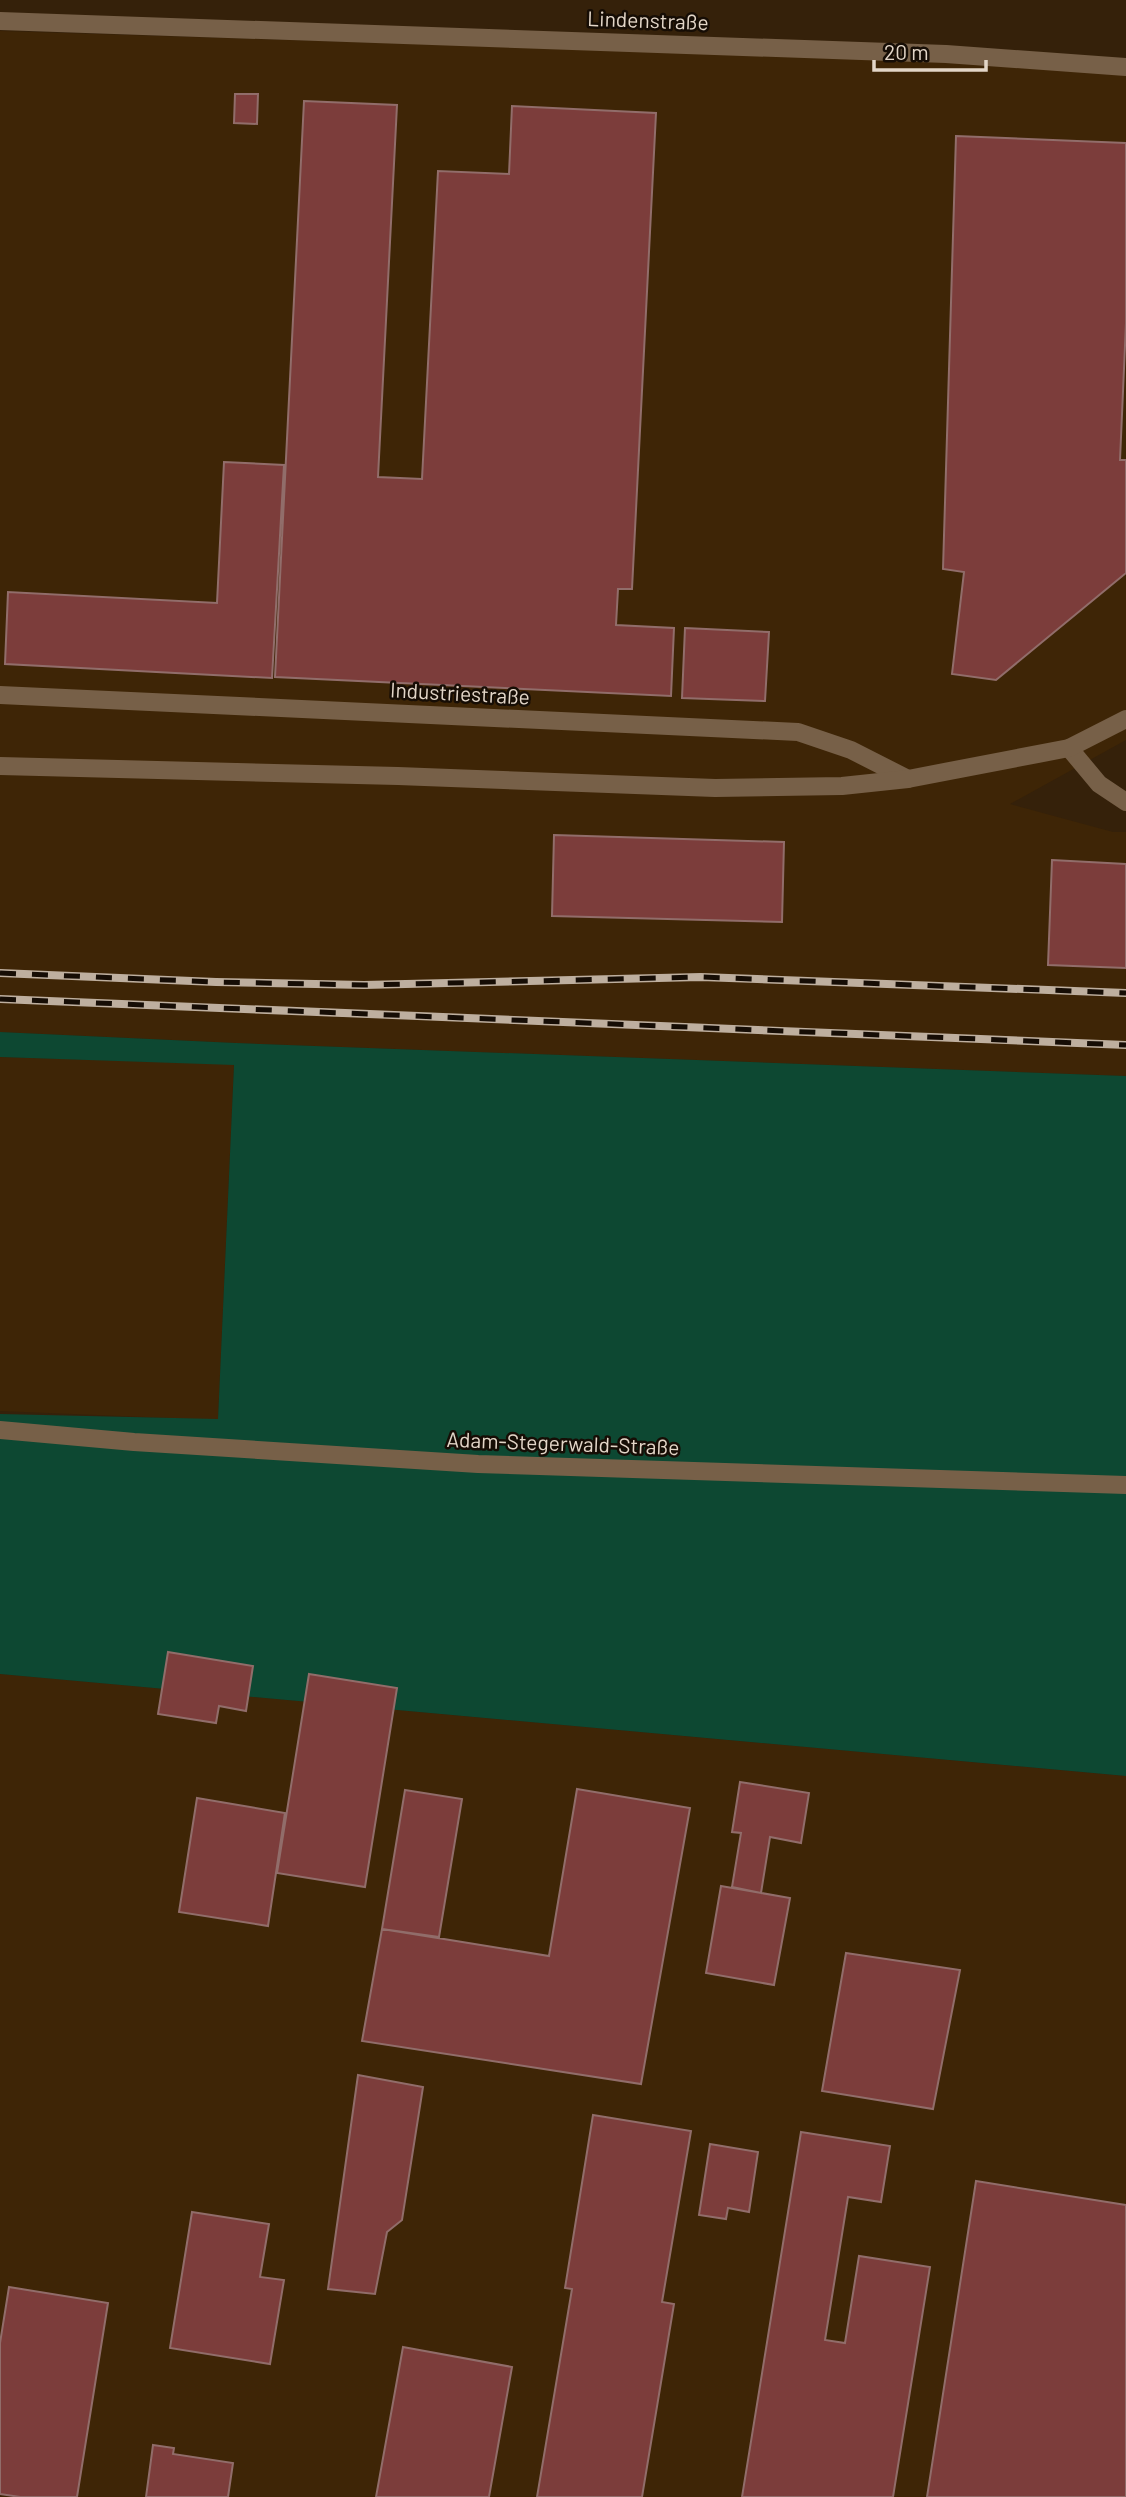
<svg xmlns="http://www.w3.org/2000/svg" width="1126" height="2497" font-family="Barlow,sans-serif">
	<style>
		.built { fill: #3e2506 }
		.green { fill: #0d4832 }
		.building { fill: #7c3d3b; stroke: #916d6a; stroke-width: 2 }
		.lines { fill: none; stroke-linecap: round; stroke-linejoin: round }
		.service { stroke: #776048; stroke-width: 18 }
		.minor { stroke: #776048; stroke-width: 18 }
		.tertiary { stroke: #776048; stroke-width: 18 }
		.rail-casing { stroke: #beaf9f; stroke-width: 8 }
		.rail { stroke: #160d05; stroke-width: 5; stroke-dasharray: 16; stroke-linecap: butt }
		.labels { text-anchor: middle; stroke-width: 5; stroke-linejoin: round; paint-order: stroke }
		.street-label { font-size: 21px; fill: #e3d6c8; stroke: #160d05 }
	</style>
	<rect width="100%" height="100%" fill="#35210a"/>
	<!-- built -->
	<path class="built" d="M0,31l1126,35v674l-116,64 103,28h13v244l-890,-33 -236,-11z
		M0,1057l234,7 -16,356 -218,-9z
		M0,1674l1126,102v721h-1126z"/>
	<!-- green -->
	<path class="green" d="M0,1032l236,11 890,33v700l-1126,-102v-260l218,5 16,-354 -234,-8z"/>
	<!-- building -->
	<path class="building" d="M235,94h23l-1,30 -23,-1z
		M304,101l93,4 -19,372 44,2 16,-308 71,3 3,-68 144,7 -24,476h-14l-2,36 58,3 -3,68 -396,-19z
		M956,136l170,7v180l-6,137h6v113l-130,107 -44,-6 12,-102 -21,-3z
		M224,462l60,3 -12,213 -267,-14 3,-72 209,11z
		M685,628l84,4 -4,69 -83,-3z
		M554,835l230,7 -2,80 -230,-6z
		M1052,860l74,4v104l-78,-3z
		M168,1652l85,14 -7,45 -27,-5 -3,17 -58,-9z
		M309,1674l88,14 -32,199 -88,-14z
		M740,1782l69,11 -8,50 -31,-6 -9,56 -29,-6 9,-54 -9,-1z
		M577,1789l113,19 -49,276 -279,-43 20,-112 167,27z
		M405,1790l57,9 -23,138 -57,-8z
		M197,1798l88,15 -17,113 -89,-14z
		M721,1886l69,12 -16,87 -68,-12z
		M846,1953l114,17 -27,139 -111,-18z
		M358,2075l65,12 -21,133 -15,12 -12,62 -47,-5z
		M593,2115l98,16 -29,171 12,2 -32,193h-105l35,-208 -7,-1z
		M801,2132l89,14 -9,56 -33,-5 -23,143 20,3 14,-87 71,11 -37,230h-151z
		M710,2144l48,8 -9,60 -21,-4 -2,11 -27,-4z
		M976,2181l150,24v292h-199z
		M192,2212l77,12 -9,53 24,3 -14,84 -100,-16z
		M9,2287l99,16 -31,194h-57l-20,-3v-151z
		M403,2347l109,20 -23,130h-113z
		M153,2445l21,3 -1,6 60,9 -5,34h-82z"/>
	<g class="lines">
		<!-- service -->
		<path class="service" d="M0,695l798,37 53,18 57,29
			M1069,748l30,36 27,18"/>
		<!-- minor -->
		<path class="minor" d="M0,21l946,33 180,13
			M0,1430l134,12 344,22 648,21"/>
		<!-- tertiary -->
		<path class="tertiary" d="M0,766l398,10 317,12 127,-2 66,-7 161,-31 57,-29"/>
		<!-- rail casing -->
		<g class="rail-casing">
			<path id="rail" d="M0,973l216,9 148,3 337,-8 425,16
				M0,999l1126,46"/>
		</g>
		<!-- rail -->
		<use href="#rail" class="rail"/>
	</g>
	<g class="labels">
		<!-- street labels -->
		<g class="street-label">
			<text transform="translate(648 21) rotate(2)" y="7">Lindenstraße</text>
			<text transform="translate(460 694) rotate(3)" y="7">Industriestraße</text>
			<text transform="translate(563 1444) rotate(2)" y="7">Adam-Stegerwald-Straße</text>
		</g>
	</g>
	<!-- scale -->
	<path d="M874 60v10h112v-10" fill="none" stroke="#e3d6c8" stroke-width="3.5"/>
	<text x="884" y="60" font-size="21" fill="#e3d6c8" stroke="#160d05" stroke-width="5" paint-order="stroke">20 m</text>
</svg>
